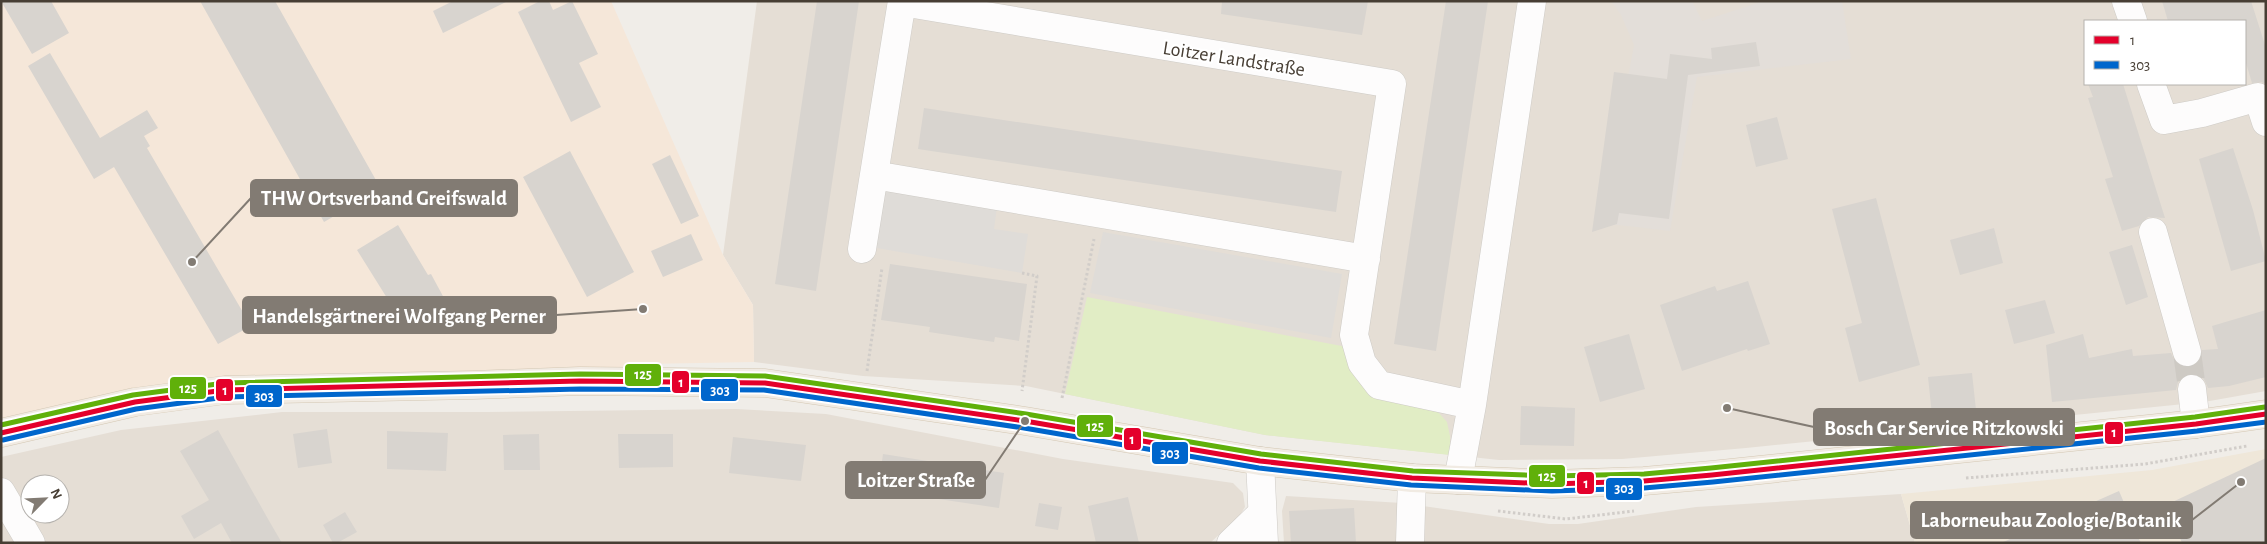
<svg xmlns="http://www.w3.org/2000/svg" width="2267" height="544" font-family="'Alegreya Sans',sans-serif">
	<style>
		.residential { fill: #e5ded5; fill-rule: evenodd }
		.commercial { fill: #f5e7d9 }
		.industrial { fill: #e3ded9 }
		.education { fill: #efe7d9 }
		.green { fill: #e1edc5 }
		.parking { fill: #dfdcd8 }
		.building { fill: #d8d4cf }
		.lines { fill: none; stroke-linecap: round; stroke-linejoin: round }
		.minor-tunnel { stroke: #cecac4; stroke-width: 28; stroke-dasharray: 28 14; stroke-linecap: butt }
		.minor-casing { stroke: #cecbc6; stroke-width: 29 }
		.major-casing { stroke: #d4c8b4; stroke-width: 29 }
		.path { stroke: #d1cdc9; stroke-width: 3; stroke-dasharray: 2.5 2.5; stroke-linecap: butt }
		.minor { stroke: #fdfcfc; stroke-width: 28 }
		.major { stroke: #f1ebe3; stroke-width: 28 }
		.bus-1-casing { stroke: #fff; stroke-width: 9 }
		.bus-2-casing { stroke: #fff; stroke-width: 9 }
		.bus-3-casing { stroke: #fff; stroke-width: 9 }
		.bus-1 { stroke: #e4002b; stroke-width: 5 }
		.bus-2 { stroke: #06c; stroke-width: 5 }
		.bus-3 { stroke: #60b00a; stroke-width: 5 }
		.labels { text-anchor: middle; stroke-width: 4.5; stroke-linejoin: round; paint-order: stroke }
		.street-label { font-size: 20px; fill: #473e34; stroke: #fff }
		.leader { fill: none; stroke: #827b73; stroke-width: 2 }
		.callout-dot { fill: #827b73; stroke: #fff; stroke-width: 2 }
		.callout { fill: #827b73; stroke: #827b73; stroke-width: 2 }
		.callout-label { font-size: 21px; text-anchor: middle; font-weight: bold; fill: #fff }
		.line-badge { stroke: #fff; stroke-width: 2 }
		.badge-label { font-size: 14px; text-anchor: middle; font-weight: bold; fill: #fff }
	</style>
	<rect width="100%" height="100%" fill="#f0ede8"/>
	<!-- residential -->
	<path class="residential" d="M757,1h1509v390l-62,11 -458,46 -124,11 -123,1 -234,-25 -239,-49 -163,-10 -109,-14 -1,-57 -30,-50zM2086,21h160v63h-160z
		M736,409l90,5 237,45 170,24 10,10 2,14 -5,8 -30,28h-1209v-86l120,-27 161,-18h205zM30,484h30v30h-30z
		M1901,494l14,49h-631l-2,-32 4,-15 116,7 147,21h29l118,-17z"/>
	<!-- commercial -->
	<path class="commercial" d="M1,1h610l112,254 30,50 1,57 -110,2 -30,7 -87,-1 -304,6 -89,13 -133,32z"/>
	<!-- industrial -->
	<path class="industrial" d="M1611,1h81l10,20 62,-20h78l9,58 -154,18 -27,154 -69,-8 33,-178 -13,-30z"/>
	<!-- education -->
	<path class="education" d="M2266,449v94h-351l-14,-49 251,-24z"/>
	<!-- green -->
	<path class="green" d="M1087,297l265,51 59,54 27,10 9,10 3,14v19l-185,-20 -200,-41z"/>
	<!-- parking -->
	<path class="parking" d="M881,187l116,20 -3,22 34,5 -6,39 -151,-26z
		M1103,232l239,42 -11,64 -241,-45z"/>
	<!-- building -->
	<path class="building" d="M1,1h50l18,32 -37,21z
		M200,1h75l106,188 -57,33z
		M453,1h55l-65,32 -10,-22z
		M540,1h9l4,9 19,-9 26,53 -19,9 22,44 -30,15 -53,-110z
		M817,1h42l-43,290 -41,-7z
		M1222,1h146l-6,34 -141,-21z
		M1446,1h42l-52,350 -42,-7z
		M2162,1h89l15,47v36l-5,-2 -9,1 -6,-20v-42h-78z
		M1756,42l4,24 -72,9 -19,144 -50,-6 -2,11 -25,8 22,-160 53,7 3,-25 42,5 -1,-11z
		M50,53l50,85 47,-28 11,18 -14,8 6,10 -3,2 104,178 -33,18 -104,-177 -20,12 -66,-113z
		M2088,84h35l42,134 -17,-1 -9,9 -17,5 -17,-52 8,-2 -25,-79 5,-1z
		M924,108l418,63 -6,41 -418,-63z
		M1777,117l11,42 -32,8 -10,-42z
		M2233,148l20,62 13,51 -35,10 -32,-112z
		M570,151l64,121 -47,25 -64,-120z
		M670,155l29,61 -18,8 -29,-60z
		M1876,198l44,167 -61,17 -14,-54 17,-5 -30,-114z
		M398,225l30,50 3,-1 13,24 -22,12 -2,-3 -25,14 -12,-21 4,-2 -30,-48z
		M1994,228l9,35 -43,12 -10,-35z
		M691,234l12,26 -40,17 -12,-26z
		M2132,245l16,52 -22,8 -17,-53z
		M890,264l137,20 -8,57 -24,-4 -1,5 -65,-10 1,-5 -49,-7z
		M1748,281l22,63 -22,7 -1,-2 -65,22 -22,-66 55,-19 2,5z
		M2045,300l10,33 -41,11 -9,-34z
		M2266,310v67l-37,9 -21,2 -4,-9 -6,-4 -8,-1 -7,2 -5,6 -2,8 -124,12 -6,-57 37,-11 6,24 43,-9 1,7 38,-3 5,11 7,3h8l7,-5 4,-12 16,-1 -6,-23z
		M1629,334l16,55 -45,13 -16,-55z
		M1972,373l4,37 -44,5 -4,-38z
		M1521,406l54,2 -1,38 -54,-1z
		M327,429l5,34 -34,5 -5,-34z
		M218,430l50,89 14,24h-50l-11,-20 -27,16 -13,-23 28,-16 -29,-49z
		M387,431l61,2 -2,38 -59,-2z
		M539,434l1,36h-36l-1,-35z
		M618,434h55v33l-54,1z
		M733,437l73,8 -5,36 -72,-8z
		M883,454l121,19 -5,35 -121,-18z
		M2266,458v85h-84l-8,-19 -35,15 2,4h-140l118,-52 13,30z
		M1128,497l11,46h-43l-8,-37z
		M1039,503l23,4 -4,23 -23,-4z
		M1354,508l2,35h-65l-2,-32z
		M345,512l12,20 -20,11h-4l-10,-18z"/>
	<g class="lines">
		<!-- minor-tunnel -->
		<path class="minor-tunnel" d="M2187,352l5,37"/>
		<!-- minor casing -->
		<g class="minor-casing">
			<path id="minor" d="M2126,1l7,20
				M902,2l490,82 -38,251 8,28 17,22 93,20
				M2151,84l13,36 38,-7 56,-16 8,25
				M874,175l492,84
				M2153,232l34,120
				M862,249l40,-248
				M2192,389l4,35
				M1260,461l4,82
				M1458,480l14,-75 60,-404
				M1,492l30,51
				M1231,543l30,-29
				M1410,543l2,-65"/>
		</g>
		<!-- major casing -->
		<g class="major-casing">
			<path id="major" d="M1,433l134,-31 90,-12 248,-5 107,-4 185,2 260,38 235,40 152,17 140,6 92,-3 68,-6 484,-51 70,-10"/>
		</g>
		<!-- path -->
		<path class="path" d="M1022,273l15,3 -15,115
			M867,371l15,-103
			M1062,398l32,-159
			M1966,478l179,-14 102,-18
			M1498,511l68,8 68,-8"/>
		<!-- minor -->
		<use href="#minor" class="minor"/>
		<!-- major -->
		<use href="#major" class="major"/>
		<!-- bus-1 casing -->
		<g class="bus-1-casing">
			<path id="bus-1" d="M1,433l134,-31 90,-12 355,-9 185,2 260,38 235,40 152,17 140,6 92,-3 68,-6 484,-51 70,-10"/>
		</g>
		<!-- bus-2 casing -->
		<g class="bus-2-casing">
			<path id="bus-2" d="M3,440l133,-31 90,-12 354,-8 184,1 260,38 235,40 152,17 141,6 92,-3 69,-6 484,-51 69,-9"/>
		</g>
		<!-- bus-3 casing -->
		<g class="bus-3-casing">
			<path id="bus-3" d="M1,425l132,-30 92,-12 355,-9 185,2 261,38 235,40 152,17 139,5 92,-2 67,-6 484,-51 70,-10"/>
		</g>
		<!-- bus-1 -->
		<use href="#bus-1" class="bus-1"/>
		<!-- bus-2 -->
		<use href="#bus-2" class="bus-2"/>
		<!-- bus-3 -->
		<use href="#bus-3" class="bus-3"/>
	</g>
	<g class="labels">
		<!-- street labels -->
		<g class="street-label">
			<text transform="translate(1234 58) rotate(9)" y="7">Loitzer Landstraße</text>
		</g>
	</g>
	<!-- callouts -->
	<path class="leader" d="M192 262L251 198M643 309L556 315M1727 408L1814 427M1025 421L985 480M2241 482L2192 520"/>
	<g class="callout-dot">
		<circle cx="192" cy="262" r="5"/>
		<circle cx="643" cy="309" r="5"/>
		<circle cx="1727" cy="408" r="5"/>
		<circle cx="1025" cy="421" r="5"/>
		<circle cx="2241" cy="482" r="5"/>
	</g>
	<g class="callout">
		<rect x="251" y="180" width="266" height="36" rx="5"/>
		<rect x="243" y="297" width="313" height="36" rx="5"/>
		<rect x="1814" y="409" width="260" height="36" rx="5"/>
		<rect x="846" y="462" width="139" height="36" rx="5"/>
		<rect x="1911" y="502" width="281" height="36" rx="5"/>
	</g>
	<g class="callout-label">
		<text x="384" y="205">THW Ortsverband Greifswald</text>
		<text x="399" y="323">Handelsgärtnerei Wolfgang Perner</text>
		<text x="1944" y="435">Bosch Car Service Ritzkowski</text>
		<text x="916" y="487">Loitzer Straße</text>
		<text x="2051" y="527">Laborneubau Zoologie/Botanik</text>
	</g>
	<g class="line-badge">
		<rect x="624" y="363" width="38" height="24" rx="5" fill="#60b00a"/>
		<rect x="671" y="370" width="19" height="24" rx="5" fill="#e4002b"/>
		<rect x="169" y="376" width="38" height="24" rx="5" fill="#60b00a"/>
		<rect x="700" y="378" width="39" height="24" rx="5" fill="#06c"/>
		<rect x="215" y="378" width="19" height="24" rx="5" fill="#e4002b"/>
		<rect x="245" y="384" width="38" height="24" rx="5" fill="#06c"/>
		<rect x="1076" y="414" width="38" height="24" rx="5" fill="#60b00a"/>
		<rect x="2104" y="421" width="20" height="24" rx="5" fill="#e4002b"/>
		<rect x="1123" y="427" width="19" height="24" rx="5" fill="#e4002b"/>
		<rect x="1151" y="441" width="38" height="24" rx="5" fill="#06c"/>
		<rect x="1528" y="464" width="38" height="24" rx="5" fill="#60b00a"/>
		<rect x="1576" y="471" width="19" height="24" rx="5" fill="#e4002b"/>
		<rect x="1605" y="477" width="38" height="24" rx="5" fill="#06c"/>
	</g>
	<g class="badge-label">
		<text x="643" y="379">125</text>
		<text x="681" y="387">1</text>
		<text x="188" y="393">125</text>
		<text x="720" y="395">303</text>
		<text x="225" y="395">1</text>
		<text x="264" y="401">303</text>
		<text x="1095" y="431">125</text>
		<text x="2114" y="437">1</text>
		<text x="1132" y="444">1</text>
		<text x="1170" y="458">303</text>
		<text x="1547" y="481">125</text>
		<text x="1586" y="488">1</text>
		<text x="1624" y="493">303</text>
	</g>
	<!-- border -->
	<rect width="2267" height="544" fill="none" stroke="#473e34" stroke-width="5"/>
	<!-- legend -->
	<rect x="2084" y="20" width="162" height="65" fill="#ffffff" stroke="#b5b2ae"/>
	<rect x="2094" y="36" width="25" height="8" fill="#e4002b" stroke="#b5b2ae"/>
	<text x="2130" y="45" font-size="15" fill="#473e34">1</text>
	<rect x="2094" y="61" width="25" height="8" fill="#0066cc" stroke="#b5b2ae"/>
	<text x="2130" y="70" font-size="15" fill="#473e34">303</text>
	<!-- north arrow -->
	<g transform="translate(45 499) rotate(66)"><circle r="24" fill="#ffffff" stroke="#b5b2ae"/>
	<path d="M0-4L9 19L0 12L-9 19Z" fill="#827b73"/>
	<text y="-8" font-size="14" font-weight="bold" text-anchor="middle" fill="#473e34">N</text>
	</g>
</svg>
